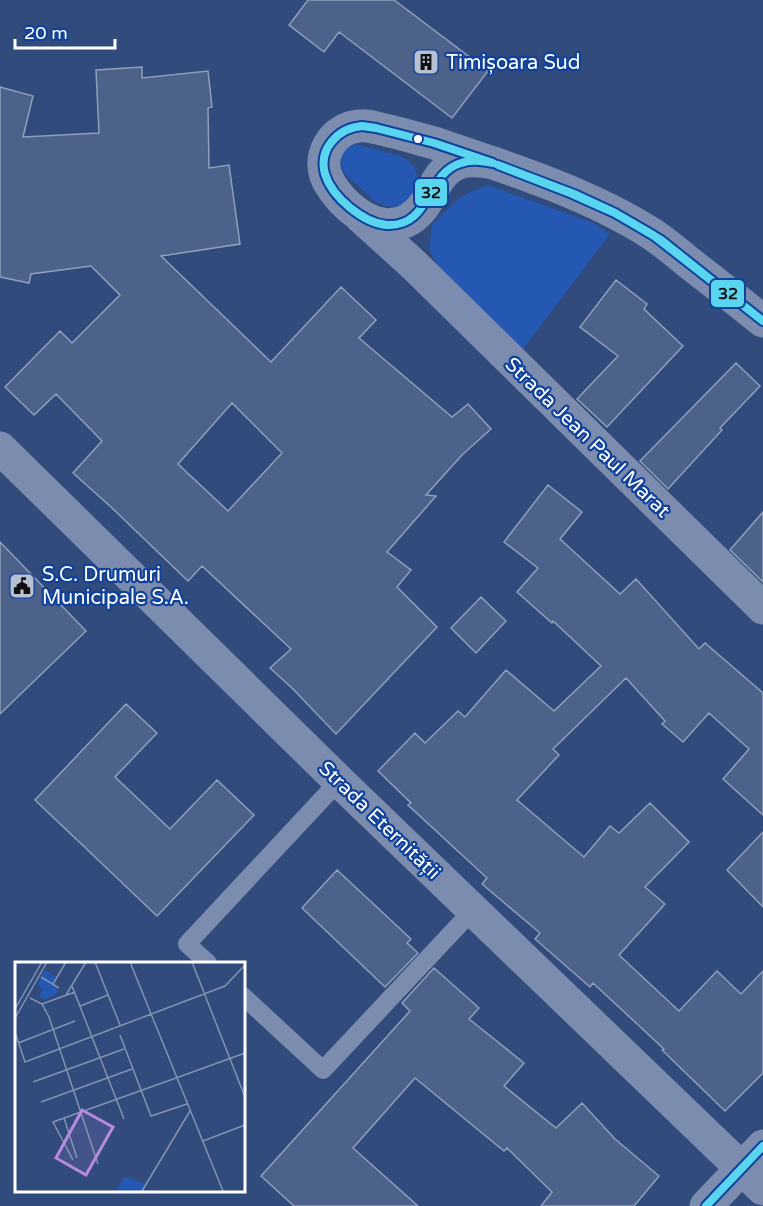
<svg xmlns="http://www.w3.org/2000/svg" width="763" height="1206" font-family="'Varela Round',sans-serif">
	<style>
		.green { fill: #2558b2 }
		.building { fill: #4c628a; stroke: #909fbb; stroke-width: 1.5; fill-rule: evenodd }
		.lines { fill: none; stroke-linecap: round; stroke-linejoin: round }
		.service { stroke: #7b8cae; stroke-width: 18 }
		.minor { stroke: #7b8cae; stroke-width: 33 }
		.bus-1-casing { stroke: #10429c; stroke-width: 12 }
		.bus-1 { stroke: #5ad5f0; stroke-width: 8 }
		.bus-dot { fill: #fff; stroke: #10429c; stroke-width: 2 }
		.labels { text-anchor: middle; stroke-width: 4.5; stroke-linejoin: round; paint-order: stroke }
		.poi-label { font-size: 20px; fill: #fff; stroke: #10429c; text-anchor: start }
		.street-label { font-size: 20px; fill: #fff; stroke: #10429c }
		.inset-road { fill: none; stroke: #8393b0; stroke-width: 1.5 }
		.view { fill: #b68bdc; fill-opacity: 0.15; stroke: #b68bdc; stroke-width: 3 }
		.inset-edge { fill: none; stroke: #fff; stroke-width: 3 }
		.line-badge { stroke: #10429c; stroke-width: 2 }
		.pale-badge-label { font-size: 16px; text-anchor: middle; font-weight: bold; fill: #111 }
	</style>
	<rect width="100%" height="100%" fill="#304b7c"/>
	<!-- green -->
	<path class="green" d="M356,144l44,12c36,15 11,66 -24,46l-33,-30c-5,-10 -2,-15 3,-24z
		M488,185l105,38 17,11 -87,115 -84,-79 -9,-19v-10l2,-16 24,-24 15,-9z"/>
	<!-- building -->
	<path class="building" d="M308,0h86l94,71 -36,47 -113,-86 -15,20 -35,-27z
		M142,67v11l66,-7 4,36 -4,1 1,60 20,-3 11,79 -79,12 110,106 70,-75 35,33 -17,18 93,79 16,-13 23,25 -29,26 -36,40 10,1 -49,56 24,18 -14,17 40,40 -101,107 -43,-45 -23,-21 21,-19 -89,-83 -14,15 -77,-74 -38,-34 29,-32 -46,-47 -22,21 -29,-28 55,-56 12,12 48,-48 -29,-29 -60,8 -2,9 -29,-6v-190l33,9 -10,41 76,-4 -3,-63zM232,403l50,50 -54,58 -50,-47z
		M616,280l31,24 -3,5 39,37 -76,81 -30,-28 41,-43 -38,-29z
		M736,363l24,23 -40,42 2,2 -54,59 -28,-28z
		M548,485l34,27 -22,27 60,55 16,-15 63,70 6,-6 58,50v122l-40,-36 26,-30 -40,-36 -26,29 -21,-18 3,-3 -39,-43 -73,71 6,6 -42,45 67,57 26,-31 9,7 31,-30 39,39 -44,45 20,17 -46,51 60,56 38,-40 24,23 22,-23v102l-38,38 -63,-61 2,-1 -71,-66 -3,4 -55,-48 5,-6 -58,-49 5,-6 -79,-73 3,-2 -33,-32 37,-38 10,10 33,-32 7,6 41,-47 48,41 47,-45 -48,-45 -1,2 -35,-31 21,-24 -34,-26z
		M763,512v70l-33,-32z
		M0,542l86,89 -86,83z
		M481,597l25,24 -30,32 -25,-25z
		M126,704l31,29 -42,44 55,52 47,-49 37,35 -97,101 -122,-116z
		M763,832v75l-36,-37z
		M337,870l74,69 -4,4 11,10 -33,34 -83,-79z
		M434,968l45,40 -10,11 55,44 -20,23 52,42 26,-25 33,36 44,37 -25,30h-93l11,-14 -45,-44 -3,3 -89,-73 -62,70 65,58h-124l-33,-30 149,-165 -8,-8z"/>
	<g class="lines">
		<!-- service -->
		<path class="service" d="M208,963l-21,-19 152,-163
			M243,996l80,74 150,-160"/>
		<!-- minor -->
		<path class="minor" d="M494,163c-17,-3 -33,-5 -47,7 -12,9 -14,23 -22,34 -29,42 -75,13 -95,-20 -8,-12 -8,-27 -1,-39 6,-11 18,-18 30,-19 7,-1 15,1 22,3 18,4 35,9 53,14 72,24 154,50 218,91 12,8 24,18 36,28 25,19 50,39 75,59
			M360,216l54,49 349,343
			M0,448l339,333 424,408
			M706,1206l57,-60"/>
		<!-- bus-1 casing -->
		<g class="bus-1-casing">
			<path id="bus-1" d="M362,126l14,2 58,15 59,20c-11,-2 -22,-4 -32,0 -35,10 -30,64 -74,62 -24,-2 -55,-28 -62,-51 -7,-25 13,-46 37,-48z
				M498,165l76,29 41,19
				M498,165l72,28 45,20
				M615,213l46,27 102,81 -110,-86z
				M706,1206l57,-60"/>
		</g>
		<!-- bus-1 -->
		<use href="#bus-1" class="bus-1"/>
	</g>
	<!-- icons -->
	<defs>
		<g id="building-square" transform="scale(1.35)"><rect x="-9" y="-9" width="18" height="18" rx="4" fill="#b7c0d1" stroke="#10429c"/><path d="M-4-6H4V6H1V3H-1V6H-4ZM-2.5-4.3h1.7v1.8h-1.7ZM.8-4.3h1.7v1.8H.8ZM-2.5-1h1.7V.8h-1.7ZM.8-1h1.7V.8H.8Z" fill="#111"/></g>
		<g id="civic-square" transform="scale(1.35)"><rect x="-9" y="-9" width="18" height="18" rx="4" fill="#b7c0d1" stroke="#10429c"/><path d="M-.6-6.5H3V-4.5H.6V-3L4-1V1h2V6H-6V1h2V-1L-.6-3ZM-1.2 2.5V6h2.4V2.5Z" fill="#111"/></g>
	</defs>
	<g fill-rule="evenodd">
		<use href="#building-square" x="426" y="62"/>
		<use href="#civic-square" x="22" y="586"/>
	</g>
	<!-- markers -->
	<circle class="bus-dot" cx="418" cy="139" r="5"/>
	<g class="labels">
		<!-- poi labels -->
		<g class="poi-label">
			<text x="446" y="69">Timișoara Sud</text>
			<text x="42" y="581">S.C. Drumuri<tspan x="42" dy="23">Municipale S.A.</tspan></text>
		</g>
		<!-- street labels -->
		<g class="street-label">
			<text transform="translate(588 437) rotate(44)" y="7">Strada Jean Paul Marat</text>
			<text transform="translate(380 820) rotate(44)" y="7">Strada Eternității</text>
		</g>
	</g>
	<!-- overview -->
	<g transform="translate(15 962)">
		<rect width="230" height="230" fill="#304b7c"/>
		<path d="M30,8l12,7 -4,7 6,8 -14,8 -6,-4 4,-7 -6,-4zM110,214l20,8 -4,7h-25z" fill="#2558b2"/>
		<path class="inset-road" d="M80,0l25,63M115,0l93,229M177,0l53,135M26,15l18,11M38,22l13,-22M57,24l52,133M51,33l20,-33M15,36l12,6 7,13 49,147M27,42l33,-12M65,44l28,-11M0,47l27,-47M0,56l32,-56M0,70l10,30 200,-76 20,-21M105,73l31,81 36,-12M3,81l57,-22M161,116l69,-25M18,120l91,-33M26,140l91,-33M49,156l13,40M188,179l42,-16M58,198l-20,-38 123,-44M127,229l48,-80"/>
		<path class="view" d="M67,148l31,17 -27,48 -30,-17z"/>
		<rect width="230" height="230" class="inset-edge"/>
	</g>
	<g class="line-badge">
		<rect x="414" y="178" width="34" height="29" rx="6" fill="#5ad5f0"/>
		<rect x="710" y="279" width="35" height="29" rx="6" fill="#5ad5f0"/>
	</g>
	<g class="pale-badge-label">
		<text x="431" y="198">32</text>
		<text x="728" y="299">32</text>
	</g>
	<!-- scale -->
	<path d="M15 39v9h100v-9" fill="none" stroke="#ffffff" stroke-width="3"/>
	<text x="24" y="39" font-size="18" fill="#ffffff" stroke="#10429c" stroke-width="4.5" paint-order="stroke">20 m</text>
</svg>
